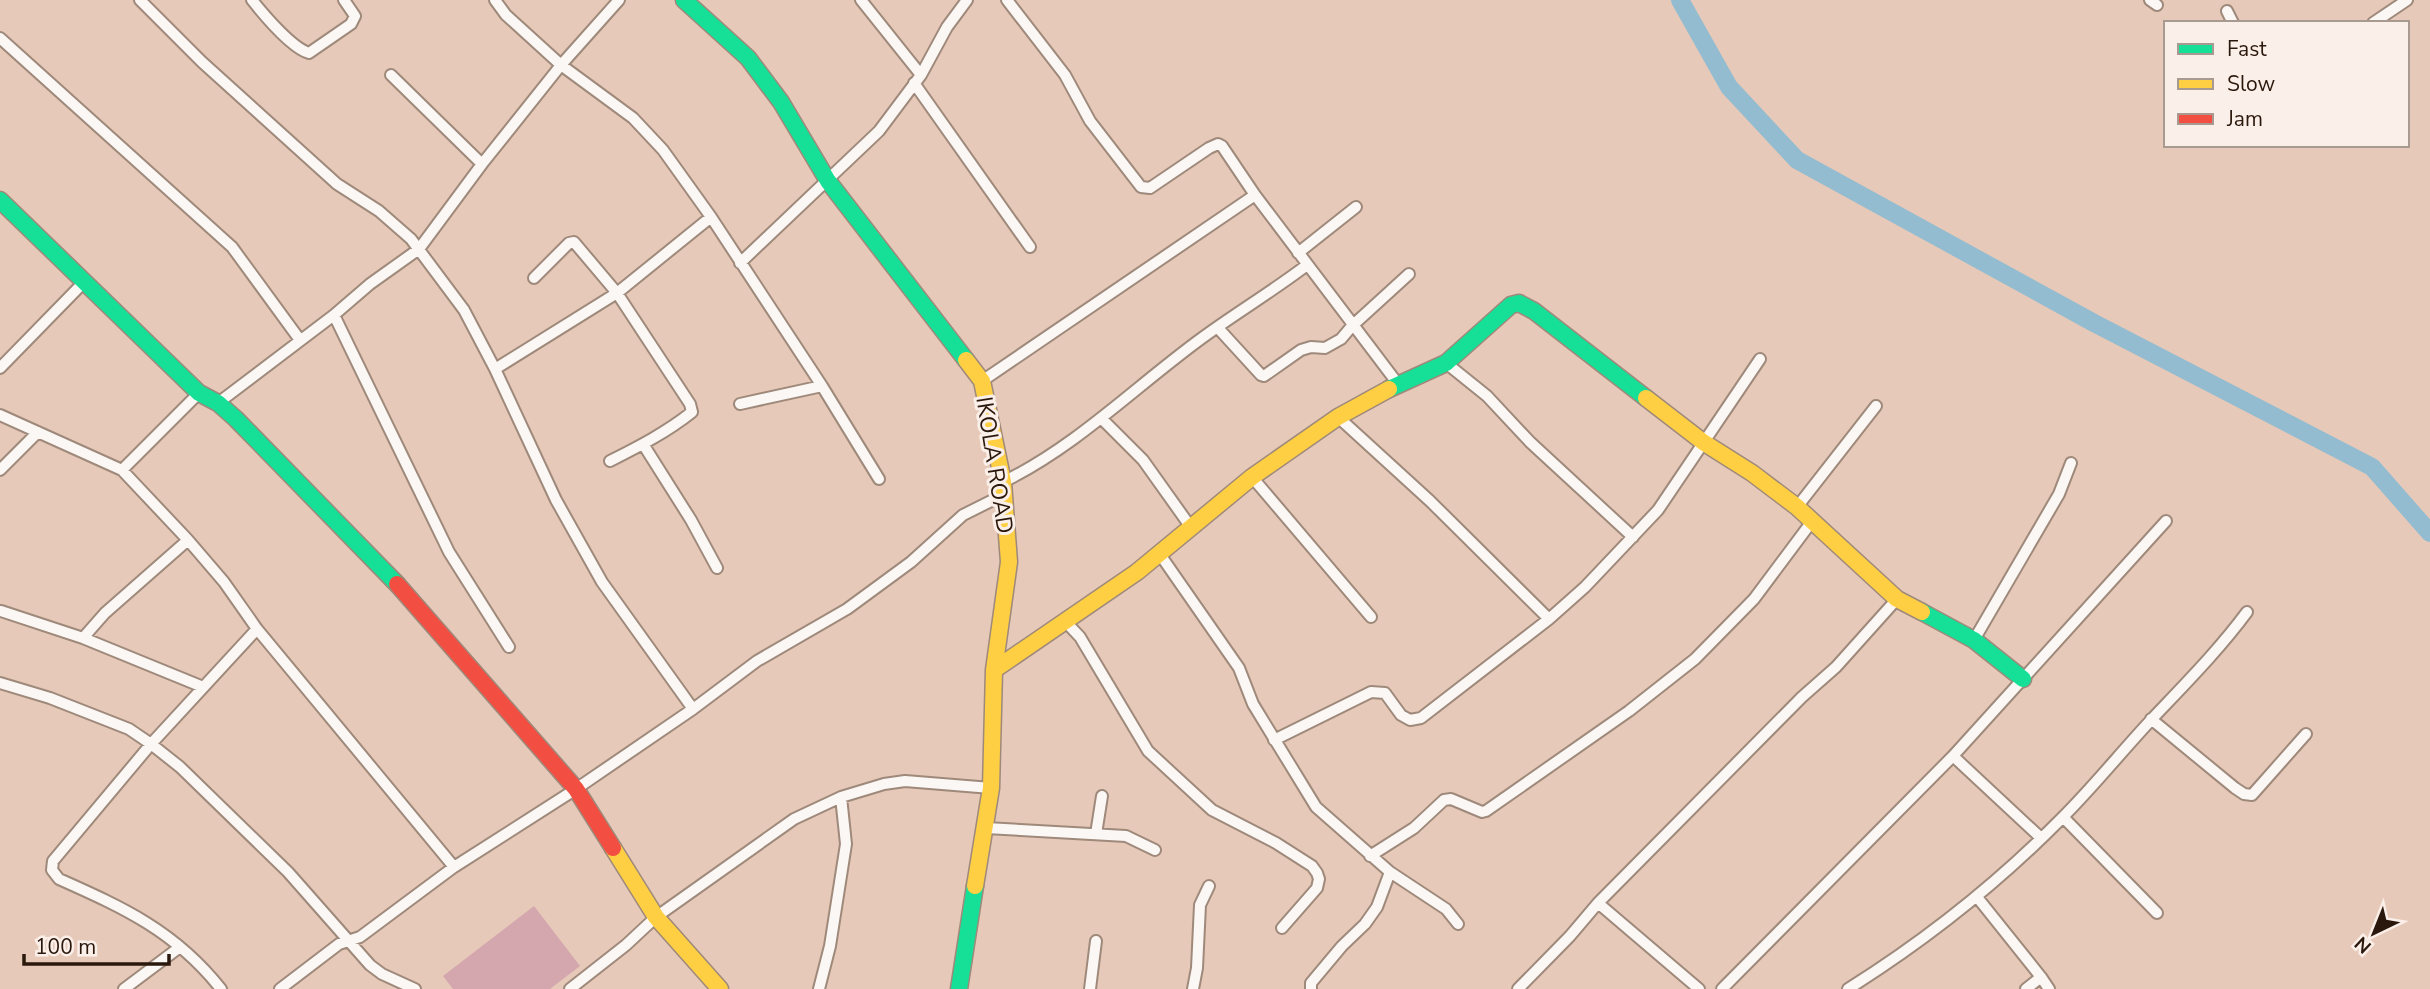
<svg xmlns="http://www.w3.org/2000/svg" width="2430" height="989" font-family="'Nunito Sans',sans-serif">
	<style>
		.green { fill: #d4a7ae }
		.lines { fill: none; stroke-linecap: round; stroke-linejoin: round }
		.river { stroke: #93bcd0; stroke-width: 18 }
		.street-casing { stroke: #9e897b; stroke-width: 14 }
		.fast-casing { stroke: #9e897b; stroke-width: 19 }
		.slow-casing { stroke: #9e897b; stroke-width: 19 }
		.jam-casing { stroke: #9e897b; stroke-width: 19 }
		.street { stroke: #fbf7f4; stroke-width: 10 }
		.fast { stroke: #16e098; stroke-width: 16 }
		.slow { stroke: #ffcf43; stroke-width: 16 }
		.jam { stroke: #f24e42; stroke-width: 16 }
		.labels { text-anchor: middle; stroke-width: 6; stroke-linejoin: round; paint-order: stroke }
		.street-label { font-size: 23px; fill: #2b180c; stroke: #fbefe9 }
	</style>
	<rect width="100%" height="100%" fill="#e6c9b8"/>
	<!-- green -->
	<path class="green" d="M534,906l46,60 -30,23h-97l-10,-13z"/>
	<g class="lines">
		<!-- river -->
		<path class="river" d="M1680,0l49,87 68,73 297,163 278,144 58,66"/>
		<!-- street casing -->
		<g class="street-casing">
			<path id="street" d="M140,0l62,62 135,122 42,27 32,28 53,71 31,59 61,131 46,82 91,127
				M252,0c12,15 40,48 57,53l42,-29 4,-8 -11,-16
				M495,0l11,15 55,50 72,53 30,32 48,67 111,169 57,93
				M861,0l60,75
				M1007,0l58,75 25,46 51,66 9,1 59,-40 9,-4 4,2 33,49 143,189
				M2150,0l7,5
				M2227,11l6,12
				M2373,23l34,-23
				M0,38l232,209 68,93
				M391,75l91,89
				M914,83l116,164
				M1298,253l58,-46
				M740,263l139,-132 42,-56 26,-48 20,-27
				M534,278l35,-35 5,-1 43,51 73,111 2,8c-25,20 -54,35 -82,49
				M334,315l115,237 60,95
				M1218,328l43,47 3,1 37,-26 10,-3 14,1 16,-9 11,-13 57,-52
				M1446,363l41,33 43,46 103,95
				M0,368l84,-86
				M495,369l122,-76 94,-76
				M982,381l273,-186
				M218,403l116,-88 36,-31 49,-35 63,-85 79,-99 58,-65
				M740,404l82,-18
				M0,415l122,55 66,70 36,42 33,47 197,238
				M1338,417l92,84 119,118
				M1101,418l42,42 47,66
				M643,444l48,76 26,48
				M0,470l38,-38
				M122,470l77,-77
				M1252,477l119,140
				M1003,482c74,-36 133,-96 199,-144 34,-25 71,-47 105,-73
				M1797,507l79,-101
				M1159,553l80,115 14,36 63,103 74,65 -13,35 -12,17 -23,22 -31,37v6
				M1,611l82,27 120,49
				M1064,620l16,17 68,114 64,59 64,33 36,23 5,7 2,6 -2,9 -35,40
				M83,638l22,-25 83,-73
				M1974,640l85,-146 12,-31
				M0,683l50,15 79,31 22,15 29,23 108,105 82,93 12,9 33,15
				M2151,719l84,69 9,6 8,1 54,-61
				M1274,740l97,-48 14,1 16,22 9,5 11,-2 128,-99 36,-32 73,-77 102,-151
				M1953,756l88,82
				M2063,817l94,96
				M986,828l140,8 29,14
				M1096,834l6,-38
				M1370,856l44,-28 30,-28 7,-1 31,13 4,-1 143,-100 66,-52 59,-60 59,-79
				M1390,872l56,37 12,15
				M1977,897l64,80 -15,12
				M1598,903l101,86
				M2041,977l8,12
				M124,989l56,-42
				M221,989c-46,-58 -97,-81 -162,-110l-7,-9 1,-9 98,-117 106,-115
				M280,989l59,-45 21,-7 94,-70 122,-78 117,-80 64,-48 90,-52 64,-47 52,-47 40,-20
				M570,989l56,-44 30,-28 138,-98 47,-22 43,-13 21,-3 86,7
				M819,989l11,-43 16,-102 -5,-47
				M1090,989l6,-48
				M1193,989l4,-21 3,-63 9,-19
				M1518,989l52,-53 28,-33 204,-206 34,-30 61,-68
				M1722,989l231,-233 213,-235
				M1848,989c78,-49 150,-106 215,-172 31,-31 59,-66 89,-98 33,-35 66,-68 95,-107"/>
		</g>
		<!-- fast casing -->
		<g class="fast-casing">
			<path id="fast" d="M684,0l64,58 33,44 47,79 138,179
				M0,200l199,193 19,10 18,16 161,165
				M1389,389l57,-26 65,-58 8,-2 15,8 112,87
				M1922,612l52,28 49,39
				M959,989l16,-103"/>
		</g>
		<!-- slow casing -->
		<g class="slow-casing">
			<path id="slow" d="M966,360l16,21 21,101 6,80 -15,108 -3,118 -16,98
				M1646,398l57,44 49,31 45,34 100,92 25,13
				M994,670l143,-98 115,-95 86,-60 51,-28
				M613,848l43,69 64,72"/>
		</g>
		<!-- jam casing -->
		<g class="jam-casing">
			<path id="jam" d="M397,584l179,205 37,59"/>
		</g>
		<!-- street -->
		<use href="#street" class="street"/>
		<!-- fast -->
		<use href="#fast" class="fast"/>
		<!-- slow -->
		<use href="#slow" class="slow"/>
		<!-- jam -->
		<use href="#jam" class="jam"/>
	</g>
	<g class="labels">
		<!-- street labels -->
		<g class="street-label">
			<text transform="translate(995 465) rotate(81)" y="8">IKOLA ROAD</text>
		</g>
	</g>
	<!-- legend -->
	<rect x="2164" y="21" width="245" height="126" fill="#fbefe9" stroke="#a89991" stroke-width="2"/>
	<rect x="2178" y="44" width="35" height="10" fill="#16e098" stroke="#a89991" stroke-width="2"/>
	<text x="2227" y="56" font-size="21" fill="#2b180c">Fast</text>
	<rect x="2178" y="79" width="35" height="10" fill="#ffcf43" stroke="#a89991" stroke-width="2"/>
	<text x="2227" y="91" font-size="21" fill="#2b180c">Slow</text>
	<rect x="2178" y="114" width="35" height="10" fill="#f24e42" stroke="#a89991" stroke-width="2"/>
	<text x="2227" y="126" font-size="21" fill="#2b180c">Jam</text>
	<!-- north arrow -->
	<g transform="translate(2374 933) rotate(223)" stroke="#fbefe9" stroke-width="5" paint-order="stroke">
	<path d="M0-5L12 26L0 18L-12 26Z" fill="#2b180c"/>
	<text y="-10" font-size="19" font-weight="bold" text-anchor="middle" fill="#2b180c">N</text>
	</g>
	<!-- scale -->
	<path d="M24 954v10h145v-10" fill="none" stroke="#2b180c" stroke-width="3.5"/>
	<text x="35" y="954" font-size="21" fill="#2b180c" stroke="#fbefe9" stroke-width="5" paint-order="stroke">100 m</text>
</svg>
